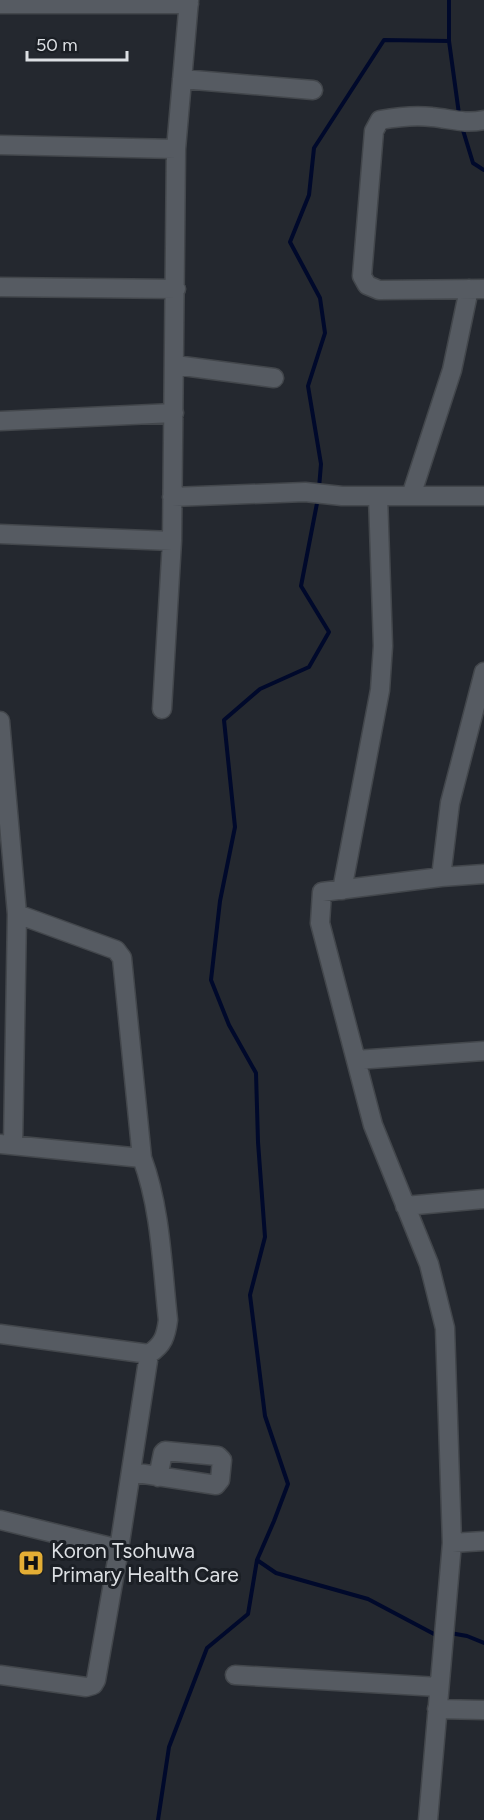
<svg xmlns="http://www.w3.org/2000/svg" width="484" height="1820" font-family="Figtree,sans-serif">
	<style>
		.lines { fill: none; stroke-linecap: round; stroke-linejoin: round }
		.stream { stroke: #00092b; stroke-width: 4 }
		.minor-casing { stroke: #43474c; stroke-width: 21 }
		.minor { stroke: #565b62; stroke-width: 18 }
		.labels { text-anchor: middle; stroke-width: 6; stroke-linejoin: round; paint-order: stroke }
		.poi-label { font-size: 21px; fill: #dcdfe3; stroke: #1b1f25; text-anchor: start }
	</style>
	<rect width="100%" height="100%" fill="#24282f"/>
	<g class="lines">
		<!-- stream -->
		<path class="stream" d="M449,41l10,73
			M462,127l11,36 11,7
			M319,488l2,-24 -13,-78 17,-53 -5,-35 -30,-56 19,-47 5,-47 70,-108 65,1v-41
			M257,1560l19,13 92,26 66,35h6
			M450,1633l17,3 17,7
			M158,1820l11,-73 38,-99 41,-34 9,-54 17,-39 14,-37 -23,-68 -15,-121 15,-58 -7,-95 -2,-69 -27,-48 -18,-45 9,-79 15,-74 -11,-107 36,-31 49,-22 20,-35 -28,-46 17,-88"/>
		<!-- minor casing -->
		<g class="minor-casing">
			<path id="minor" d="M0,4h189
				M182,79l131,11
				M484,120c-20,4 -32,-1 -52,-3 -16,-2 -35,0 -52,3l-6,11 -12,145 5,9 12,5 105,-1
				M0,145l176,4
				M0,287l176,2
				M175,365l99,13
				M0,421l174,-8
				M411,496l41,-126 17,-81
				M172,497l133,-5 37,4h142
				M0,534l172,7
				M162,709l10,-168 4,-392 13,-149
				M0,721l17,193 -4,231
				M441,877l9,-74 34,-131
				M342,890l38,-200 3,-44 -5,-150
				M356,1060l128,-9
				M0,1144l142,14
				M405,1206l79,-7
				M0,1334l149,20c14,-9 17,-18 19,-34 -6,-54 -7,-111 -26,-162l-20,-200 -6,-8 -99,-36
				M131,1472l85,13 4,-5 2,-20 -4,-4 -53,-5 -2,2 -5,24
				M0,1520l119,29
				M452,1543l32,-2
				M0,1675l86,12 7,-2 3,-5 23,-131 30,-195
				M235,1675l204,12
				M437,1709l47,1
				M428,1820l24,-277 -7,-215 -16,-64 -56,-139 -53,-202 2,-31 119,-15 43,-3"/>
		</g>
		<!-- minor -->
		<use href="#minor" class="minor"/>
	</g>
	<!-- icons -->
	<defs>
		<g id="hospital-square" transform="scale(1.35)"><rect x="-9" y="-9" width="18" height="18" rx="4" fill="#e4ae35" stroke="#1b1f25"/><path d="M-5-5h3v3.5h4V-5h3V5h-3V1.5h-4V5h-3Z" fill="#111"/></g>
	</defs>
	<g fill-rule="evenodd">
		<use href="#hospital-square" x="31" y="1563"/>
	</g>
	<g class="labels">
		<!-- poi labels -->
		<g class="poi-label">
			<text x="51" y="1558">Koron Tsohuwa<tspan x="51" dy="24">Primary Health Care</tspan></text>
		</g>
	</g>
	<!-- scale -->
	<path d="M27 51v9h100v-9" fill="none" stroke="#dcdfe3" stroke-width="3"/>
	<text x="36" y="51" font-size="18" fill="#dcdfe3" stroke="#1b1f25" stroke-width="4.5" paint-order="stroke">50 m</text>
</svg>
